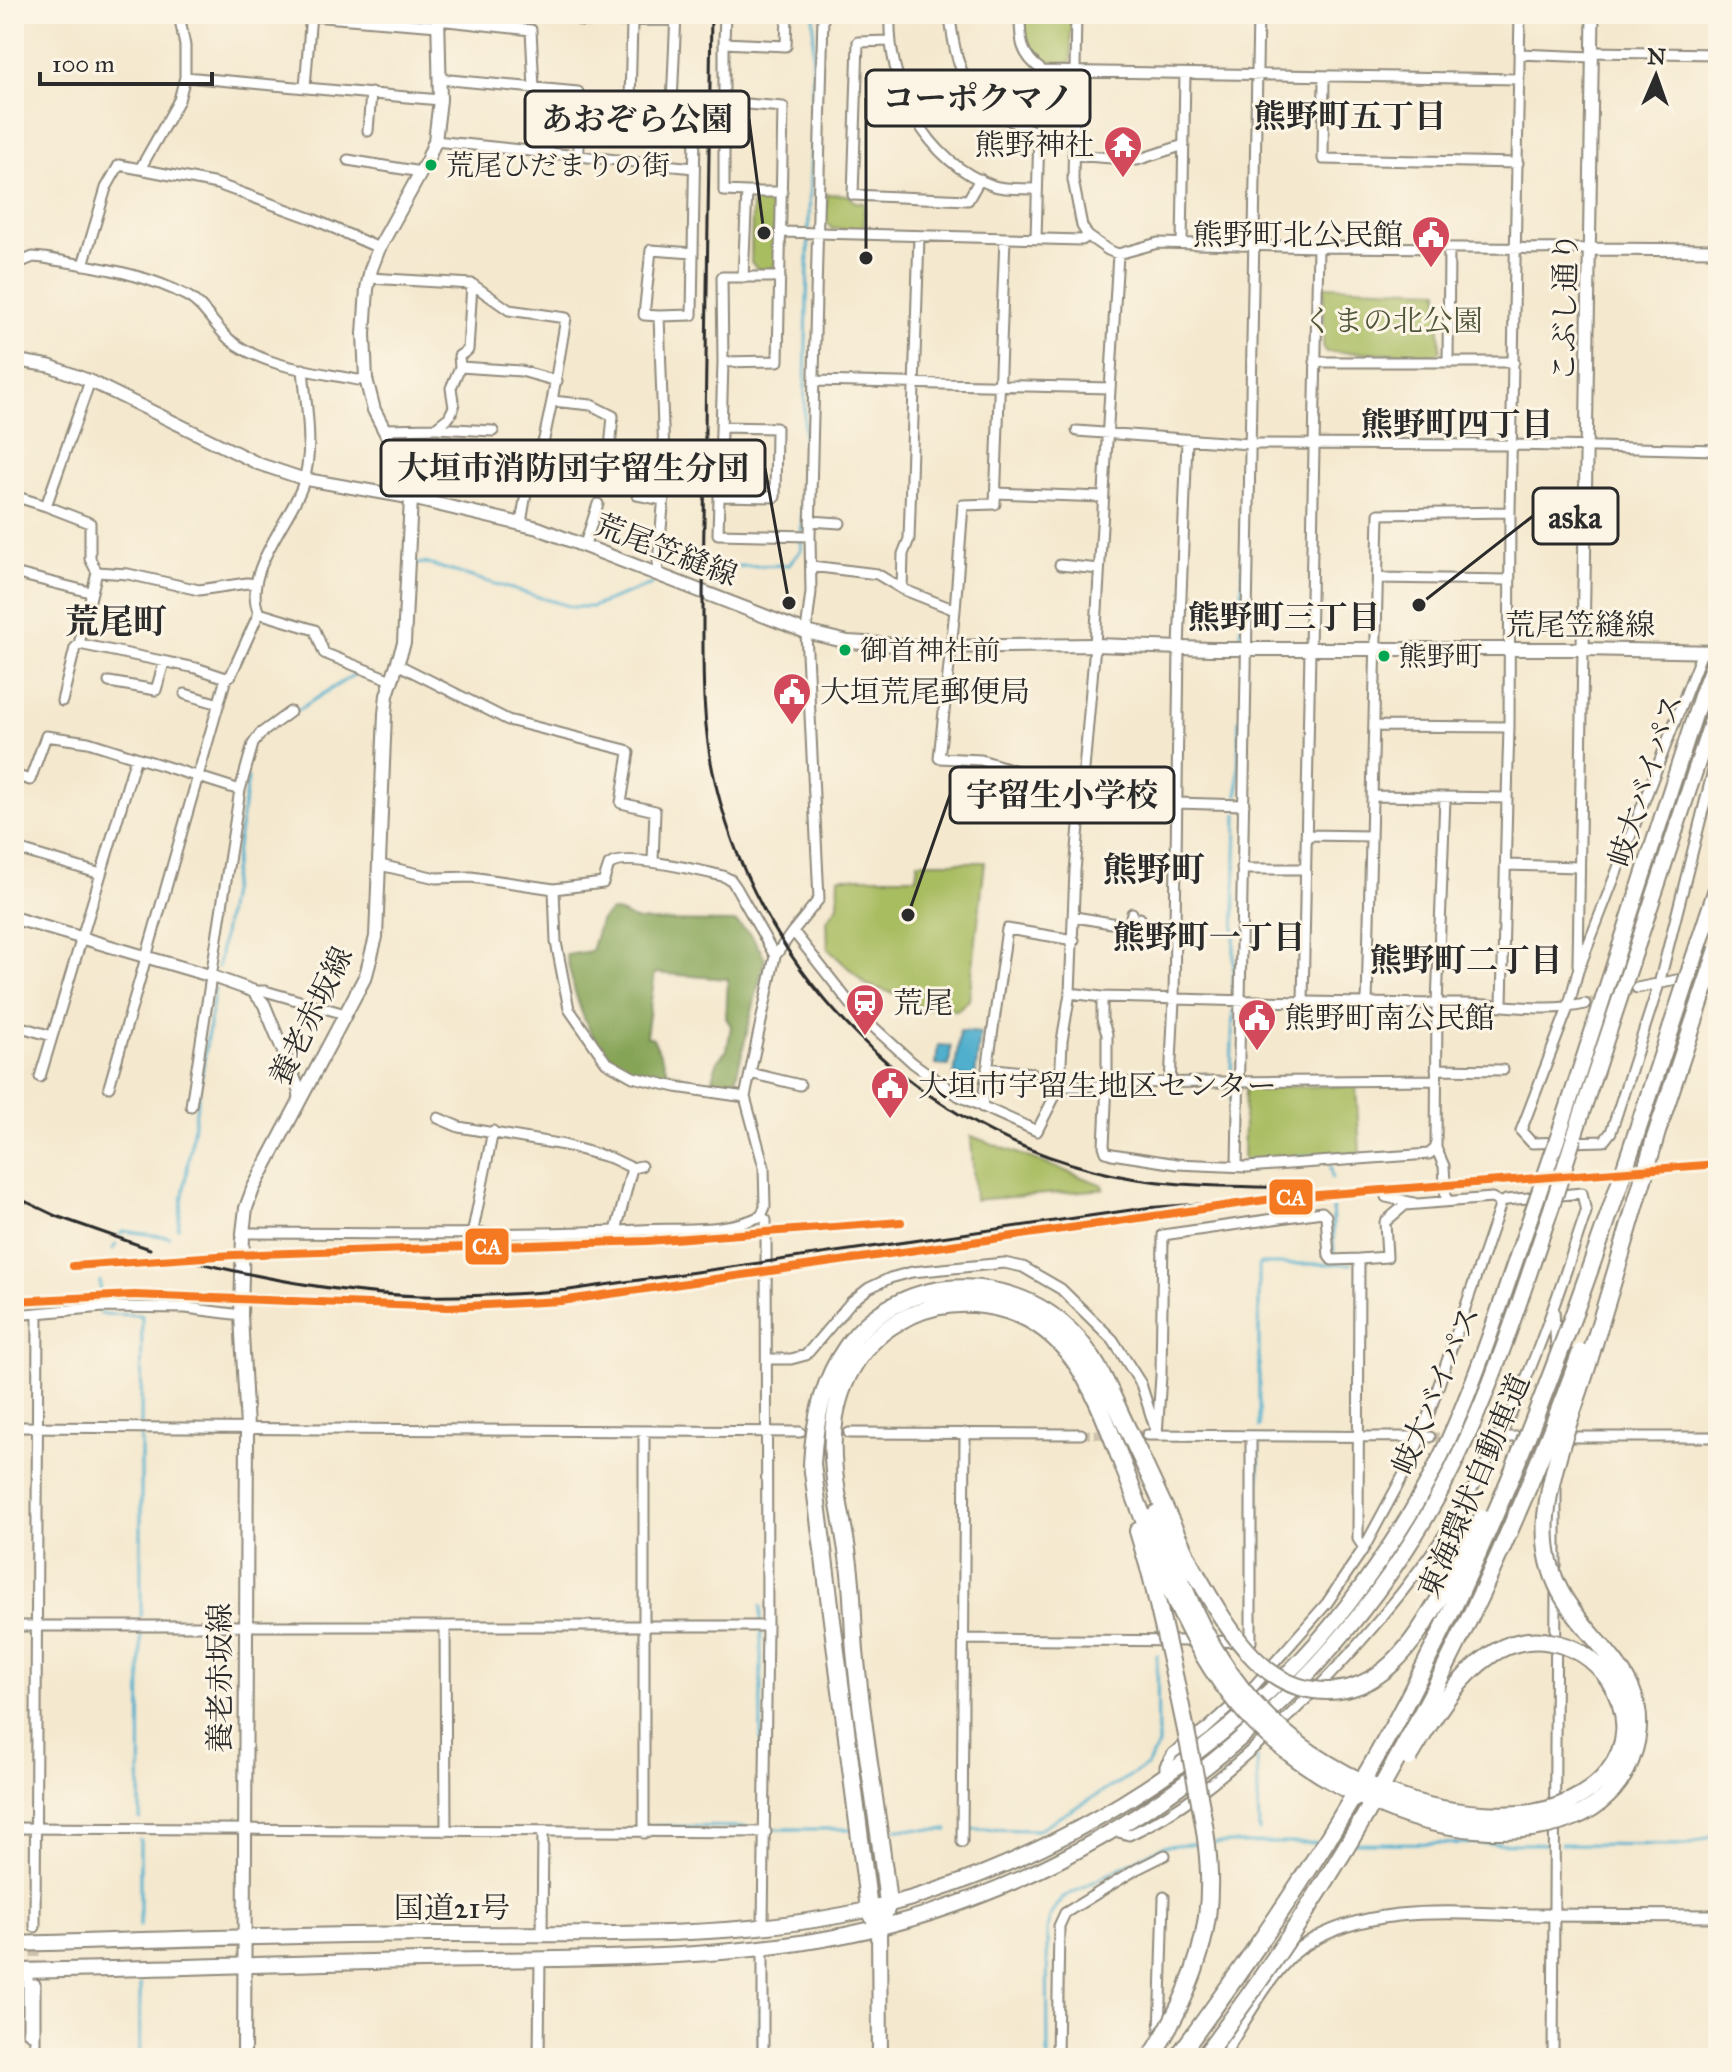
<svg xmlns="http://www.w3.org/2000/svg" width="1732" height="2072" font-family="'IM FELL Great Primer','Noto Serif JP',serif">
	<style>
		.green { fill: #a8bc60; stroke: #6a7446; stroke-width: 2 }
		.forest { fill: #86a456; stroke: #586840; stroke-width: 2 }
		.water { fill: #4fafcd; stroke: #3d6d7c; stroke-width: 2 }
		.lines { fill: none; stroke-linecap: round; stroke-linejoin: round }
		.stream { stroke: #4fafcd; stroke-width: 3 }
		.minor-tunnel { stroke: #ccc2ad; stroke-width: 9; stroke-dasharray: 9 4.5; stroke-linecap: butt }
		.minor-casing { stroke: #908a7c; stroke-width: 13 }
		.tertiary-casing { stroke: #908a7c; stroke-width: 15 }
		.secondary-casing { stroke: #908a7c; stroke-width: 16 }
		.primary-casing { stroke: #908a7c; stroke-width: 18 }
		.trunk-casing { stroke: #908a7c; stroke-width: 18 }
		.motorway-casing { stroke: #908a7c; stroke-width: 20 }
		.minor { stroke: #fff; stroke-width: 9 }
		.tertiary { stroke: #fff; stroke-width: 11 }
		.secondary { stroke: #fff; stroke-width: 12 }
		.primary { stroke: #fff; stroke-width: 14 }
		.trunk { stroke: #fff; stroke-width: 14 }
		.motorway { stroke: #fff; stroke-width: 16 }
		.rail { stroke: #2b2b2b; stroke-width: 3 }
		.trunk-bridge-casing { stroke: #908a7c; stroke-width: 18; stroke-linecap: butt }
		.motorway-bridge-casing { stroke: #908a7c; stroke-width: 20; stroke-linecap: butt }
		.trunk-bridge { stroke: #fff; stroke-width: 14 }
		.motorway-bridge { stroke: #fff; stroke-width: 16 }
		.rail-1-casing { stroke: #fcf5e5; stroke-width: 14 }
		.rail-1 { stroke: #f47921; stroke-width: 8 }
		.bus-dot { fill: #00a651; stroke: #fcf5e5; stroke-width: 3 }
		.labels { text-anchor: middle; stroke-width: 6; stroke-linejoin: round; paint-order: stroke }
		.bus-label { font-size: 28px; fill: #2b2b2b; stroke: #fcf5e5; text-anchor: start }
		.poi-label { font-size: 30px; fill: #2b2b2b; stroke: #fcf5e5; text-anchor: start }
		.street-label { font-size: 30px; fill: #2b2b2b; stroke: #fcf5e5 }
		.park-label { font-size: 30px; fill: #50563b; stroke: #fcf5e5 }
		.neighbourhood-label { font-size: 32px; font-weight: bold; fill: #2b2b2b; stroke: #fcf5e5 }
		.quarter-label { font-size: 34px; font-weight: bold; fill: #2b2b2b; stroke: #fcf5e5 }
		.leader { fill: none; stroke: #2b2b2b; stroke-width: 3 }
		.callout-dot { fill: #2b2b2b; stroke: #fcf5e5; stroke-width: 3 }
		.callout { fill: #fcf5e5; stroke: #2b2b2b; stroke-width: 3 }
		.callout-label { font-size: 32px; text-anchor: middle; font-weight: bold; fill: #2b2b2b }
		.line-badge { stroke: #fcf5e5; stroke-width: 3 }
		.badge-label { font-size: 22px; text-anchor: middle; font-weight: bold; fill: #fff }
	</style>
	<rect width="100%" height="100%" fill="#fcf5e5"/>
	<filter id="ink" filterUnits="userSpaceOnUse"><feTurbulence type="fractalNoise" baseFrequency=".0125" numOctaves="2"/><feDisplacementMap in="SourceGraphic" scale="16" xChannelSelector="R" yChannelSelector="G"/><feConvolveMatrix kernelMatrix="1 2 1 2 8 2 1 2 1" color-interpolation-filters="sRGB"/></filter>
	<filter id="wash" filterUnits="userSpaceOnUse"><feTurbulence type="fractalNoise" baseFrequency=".006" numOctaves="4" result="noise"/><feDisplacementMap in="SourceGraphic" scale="32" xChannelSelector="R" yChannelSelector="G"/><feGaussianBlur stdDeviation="1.8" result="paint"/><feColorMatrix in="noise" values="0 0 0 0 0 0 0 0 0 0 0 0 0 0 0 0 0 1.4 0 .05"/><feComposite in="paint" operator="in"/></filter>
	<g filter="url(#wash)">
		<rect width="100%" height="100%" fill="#f4e8ce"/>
		<!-- green -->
		<path class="green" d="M1025,14h46v47l-7,6c-38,-2 -40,-21 -39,-53z
			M827,194l21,1 7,7 9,1v27l-32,-1 -6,-7z
			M758,197h15l5,6 -2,62 -6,5 -13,-1 -6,-7 1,-59z
			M1324,286l115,4 1,60 -3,4 -111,-2 -3,-4z
			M918,862h67l-16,138 -12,10 -40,-3 -1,-7 -49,-15 -39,-36 -1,-29 11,-15 1,-28h77z
			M1356,1086l4,67 -112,10 -5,-5 2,-68 3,-3z
			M971,1136l132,49 1,4 -129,11z"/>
		<!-- forest -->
		<path class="forest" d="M611,911c15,1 17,9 29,10l96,1 15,13 14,23 -30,124 -5,5 -20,-2 8,-25 9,-10 4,-24 -5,-8 2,-39 -73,-6 -9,63 7,2 15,34 14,3 -1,5c-15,-2 -35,-3 -49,-9 -46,-20 -56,-73 -66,-116l25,-4 9,-30z"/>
		<!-- water -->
		<path class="water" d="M960,1031l20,2 -5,45 -21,-2z
			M938,1045l13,1 -2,20 -13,-1z"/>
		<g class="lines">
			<!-- stream -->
			<path class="stream" d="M415,564l10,-1 147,44h20l60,-23
				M710,567l79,-2 12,-15 13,-536
				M681,574l13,-5
				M1241,638l3,-133
				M293,713l65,-41 25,10
				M1238,795l1,-75
				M218,967l30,-189
				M1233,990l4,-176
				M1231,1073l2,-62
				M1230,1161l1,-69
				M1248,1161l82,-7
				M1331,1166l1,12
				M1332,1199l2,57
				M178,1228l37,-240
				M120,1234l4,-3 45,6
				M113,1249l3,-5
				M1388,1261h5l-1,-39
				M100,1293v-12
				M100,1314l42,1 -1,109
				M1259,1427v-161l2,-2h90
				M141,1616v-183
				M761,1622v-16
				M1258,1654l1,-208
				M1257,1758l2,73
				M761,1777v-145
				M140,1819l1,-184
				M649,1826l98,1
				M774,1829h78
				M896,1829l52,1
				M971,1829l66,1 110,-64 11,-20 -1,-91
				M1214,1843h104
				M1354,1843l192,1
				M1562,1844l125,1 31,-11
				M140,1926v-87
				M140,2058v-73
				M758,2058l1,-49
				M1048,2058l-1,-126c2,-16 6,-26 19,-36l97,-50 39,-3"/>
		</g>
	</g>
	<g filter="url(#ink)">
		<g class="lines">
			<!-- minor-tunnel -->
			<path class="minor-tunnel" d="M1585,1004l52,-16
				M1081,1434l66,1
				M1430,1437h60
				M35,1984v-57"/>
			<!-- minor casing -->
			<g class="minor-casing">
				<path id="minor" d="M179,14l6,32v31l255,23
					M286,14l152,12
					M581,14v7l95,-1
					M823,14l-13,522 1,56 -5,40 13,267 -26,32 64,81 56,51 46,33 78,35 23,-45h45
					M890,14c-3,70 34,147 104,172 13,4 30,2 43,3
					M938,14l12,2 7,-2
					M1020,14c0,26 0,41 23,57l476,8
					M1076,14l-3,166 9,46 6,10 20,14 10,4 40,-11 160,4 272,2
					M950,16c7,68 25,93 89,117l-3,105
					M438,20l93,10 3,58
					M632,23l-2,78 42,2 4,-89
					M889,41l-31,1 -5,153 115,5 12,-21
					M724,43l1,-29
					M1592,52l126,2
					M1519,54l73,3
					M1324,77l-1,82 195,4
					M439,79l139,13 1,65
					M305,87l6,-73
					M724,102l59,5 -5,254 -55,1 -5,172 92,2
					M672,103l7,1v27l16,1 -2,121
					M368,131l3,-38
					M435,141l259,27
					M1073,155l64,5 47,-15
					M348,160l73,12
					M140,169l77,15 96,35 66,29
					M747,192l-23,-1v-148l62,3 1,-32
					M781,232l301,8 6,-4
					M1182,243l3,-169
					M14,265l19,-8 11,1c49,9 99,14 143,38 17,9 28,31 43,44 36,28 84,31 128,40l8,-1
					M83,265l23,-77 13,-23 21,4 39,-69 6,-23
					M743,277l4,-85h35
					M369,278l103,6 37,26 57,8 -14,83 39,4 22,11 -4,43 29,2 2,4 -3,30 26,5
					M723,362l-1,-85h58
					M1315,362h199
					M1448,362l1,-114
					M460,367l-1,-11 9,-6 4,-66
					M303,369c3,38 12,81 -1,118 -13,35 -61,88 -43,126l56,17 9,23 62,25h7
					M814,381l296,7
					M436,428l57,3
					M384,429l51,-1 14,-11 5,-10 -3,-19 9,-21 61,4 36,10
					M1077,431l172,13 263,1 206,5
					M530,471l59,11
					M996,493l107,4
					M14,496l32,10 44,-125
					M719,496l56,1 1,-69 -55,-1
					M46,506l44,17v36l7,13 -18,72 117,24 30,10
					M1510,512l10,-498
					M810,521l30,2
					M521,523l9,-53 14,-31 8,-38
					M584,547l14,-43
					M1060,565l39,4
					M811,566l66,8 25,15 53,21 -16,148 42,2 49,15v14l54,6
					M97,572l31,2 71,16 48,-7 9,1
					M14,573l76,19
					M657,575l8,-91 -6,-168 -15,-1 7,-65 42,3 -1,62 -33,1
					M1378,578l132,2
					M902,589l1,-35 6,-15 10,-303
					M955,610l8,-105 32,-1 10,-266
					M1702,652l-124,319 -10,37 -47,123 11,12 72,-2 7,-9 48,-148 59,-233
					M399,665l109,55 118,30 3,3 -8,50 34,8 -2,50
					M109,682l47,8 8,-27
					M185,694l34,10
					M62,701l13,-53 4,-4
					M1374,726l135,1 -2,71
					M14,775l16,5 16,-44 42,6 152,48 -49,316
					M1084,788l92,15 68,2
					M240,790l13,-46 7,-10 30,-22
					M1373,796l134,2 -5,206
					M14,824l5,1 -5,17
					M1306,835l65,1
					M14,848l87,26 35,-117
					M380,865l56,13 35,-1 83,12 49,-6 6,-18c15,-13 92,6 114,11l8,4 5,7 39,69
					M1505,865l74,2
					M1242,869h63
					M554,889l2,53 13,67 37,53 27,15 43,10 69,10
					M1075,917l54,9 3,-13
					M1140,918l7,12 28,5
					M1578,965l5,-316
					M1637,988l74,-15
					M253,991h12l80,23
					M1070,993l32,4c121,3 241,7 361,7 40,0 84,9 122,0
					M1102,997v22l5,15v49l329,-3
					M1303,1002l15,-755
					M1367,1004l12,-490 131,-2 -1,215
					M14,1025l38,11
					M987,1068l45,5
					M1436,1069l67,1
					M750,1073l50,12
					M40,1077l61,-203
					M1107,1083l-3,63 2,6 6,2 65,10 70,3 182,-13 7,-6 1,-144 8,-206
					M1170,1083l4,-84 5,-351 8,-208
					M1060,1086l2,-45 8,-48 5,-122 20,-226 23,-391
					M109,1087l117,-409 5,-3 28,-62
					M982,1107l25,-178 67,11
					M438,1118l21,9 105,18 47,13 21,10 9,-2
					M1436,1148l8,18 2,34
					M1237,1166l21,-1152
					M1386,1197l28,6
					M616,1231l16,-63
					M243,1233c133,0 265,3 397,-3 39,-2 85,3 121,-14
					M472,1235l21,-104
					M1359,1259l28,-2 -2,-35 20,-17 87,-7 9,5
					M1554,1310l2,41
					M14,1315l90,-8 82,1 55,7
					M767,1359h24l15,-4 45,-53 18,-14 21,-10 22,-6 92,-9 19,4 38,22 52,51 28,44 14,44
					M1556,1373v34
					M14,1427l786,5
					M849,1433l232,1
					M1147,1435l283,2
					M1157,1435l4,-59 2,-141 159,-23 4,4 3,40 3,4 27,-1 -1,280 6,9
					M1490,1437h228
					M1556,1489v78
					M14,1626h753
					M445,1626l1,205
					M963,1639l232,2
					M1210,1641l41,1v-206
					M14,1828l752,4
					M1112,1830l17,5c51,-23 96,-61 137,-98 76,-68 158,-162 208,-251 49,-85 81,-181 112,-274l-4,-19 -76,7 -5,3 -80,234 -16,35 -41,76 -37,55 -73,83 -49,44 -32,23 -8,13v10
					M644,1833v-402
					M962,1842l3,-409
					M763,1925l4,-299 -1,-406 -5,-4 4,-9 -1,-40 -19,-70 30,-141 18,-25
					M35,1927l3,-614
					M542,1933l1,-101
					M763,1946v112
					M28,1971v61l7,4v22
					M35,1984v52
					M1160,2035l4,-138
					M539,2058l1,-100
					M1057,2058l2,-132 6,-13 72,-44 28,-14
					M1553,2058l3,-469"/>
			</g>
			<!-- tertiary casing -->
			<g class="tertiary-casing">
				<path id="tertiary" d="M1590,249l128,1
					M14,360l36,6 40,15 169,83 45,15 107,19
					M1583,649l10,-635
					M14,918l197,58 42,15 11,13 35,86 1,8
					M1221,2058c20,-31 52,-92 82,-112 66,-44 157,-32 232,-31 61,0 122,1 183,1"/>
			</g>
			<!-- secondary casing -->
			<g class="secondary-casing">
				<path id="secondary" d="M411,498l127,30 268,104 42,10 84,5 163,-2 116,4h372l135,3
					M244,2058l3,-630 -6,-113 2,-82 3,-25 7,-19 113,-214 10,-38 9,-223 2,-19 17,-52 7,-145 -7,-30 -30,-58 -8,-31 -2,-45 3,-45 4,-20 8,-21 48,-87 8,-20 5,-41 -2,-86"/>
			</g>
			<!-- primary casing -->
			<g class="primary-casing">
				<path id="primary" d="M879,1927l1,131"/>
			</g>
			<!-- trunk casing -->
			<g class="trunk-casing">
				<path id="trunk" d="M1558,1137l145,-447 15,-38
					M1574,1137l144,-435
					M14,1944c138,-4 276,-9 415,-10 137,-1 278,7 414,-19 162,-32 324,-122 442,-239 49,-48 90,-105 126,-164 56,-94 87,-203 123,-305
					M14,1971c137,-2 274,-8 411,-10 137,-3 287,1 420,-26 240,-48 458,-208 582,-419 56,-96 89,-204 125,-310"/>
			</g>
			<!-- motorway casing -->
			<g class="motorway-casing">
				<path id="motorway" d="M1157,1513l19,54
					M1138,1531l13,44
					M1163,1571c-13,-36 -27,-72 -41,-108 -27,-71 -52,-147 -139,-158 -24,-3 -49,0 -71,10 -43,18 -69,56 -77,101 -9,53 10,105 15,157 3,26 3,52 5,78 8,85 24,169 33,253l-9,23 -10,-18 -57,-445c2,-40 10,-82 34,-116 51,-74 162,-79 224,-17 29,28 41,64 58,99 21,44 41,88 62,133"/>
			</g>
			<!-- minor -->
			<use href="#minor" class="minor"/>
			<!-- tertiary -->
			<use href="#tertiary" class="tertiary"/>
			<!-- secondary -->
			<use href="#secondary" class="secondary"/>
			<!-- primary -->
			<use href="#primary" class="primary"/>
			<!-- trunk -->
			<use href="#trunk" class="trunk"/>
			<!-- motorway -->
			<use href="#motorway" class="motorway"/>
			<!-- rail -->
			<path class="rail" d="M711,14c-2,138 -4,276 -6,415 0,62 -2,125 -2,188 0,51 -1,104 10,155 40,191 191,350 380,398 71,19 146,16 218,18
				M14,1196l42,20 94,33
				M200,1263c71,17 146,31 220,33 50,1 99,-2 149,-6l576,-82 134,-10"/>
			<!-- trunk-bridge casing -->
			<g class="trunk-bridge-casing">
				<path id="trunk-bridge" d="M1552,1206l22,-69
					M1534,1207l24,-70"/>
			</g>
			<!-- motorway-bridge casing -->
			<g class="motorway-bridge-casing">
				<path id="motorway-bridge" d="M1654,1141l64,-192
					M1190,1563c19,33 38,69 65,96 16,16 36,28 59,31 65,9 100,-47 128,-96 14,-25 27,-50 40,-76
					M1176,1567c40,109 99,180 207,224 43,18 90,26 137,23 70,-4 135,-63 89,-134 -14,-21 -34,-34 -59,-38 -20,-4 -42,1 -58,12 -37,24 -61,67 -83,104
					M1163,1571c45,117 105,187 222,236 54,23 133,33 189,10 27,-11 47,-31 57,-58 30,-79 -41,-111 -71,-168 -12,-23 -16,-49 -14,-75 5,-51 26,-101 41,-149 24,-78 47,-157 70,-235
					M1151,1575c15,63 30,127 42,191 10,49 21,101 14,151 -7,52 -29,97 -56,141
					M1177,2058c92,-124 178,-252 247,-391 126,-249 206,-517 294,-781
					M1203,2058c163,-214 286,-454 378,-706"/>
			</g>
			<!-- trunk-bridge -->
			<use href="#trunk-bridge" class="trunk-bridge"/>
			<!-- motorway-bridge -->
			<use href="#motorway-bridge" class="motorway-bridge"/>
			<!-- rail-1 casing -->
			<g class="rail-1-casing">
				<path id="rail-1" d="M73,1266l160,-11 414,-14 254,-19
					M14,1301l120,-6 314,12 113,-6 718,-103 439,-34"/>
			</g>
			<!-- rail-1 -->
			<use href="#rail-1" class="rail-1"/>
		</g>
	</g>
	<!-- icons -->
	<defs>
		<g id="temple-pin" transform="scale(2)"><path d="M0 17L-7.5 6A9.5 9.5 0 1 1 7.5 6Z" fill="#d1495b" stroke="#fcf5e5"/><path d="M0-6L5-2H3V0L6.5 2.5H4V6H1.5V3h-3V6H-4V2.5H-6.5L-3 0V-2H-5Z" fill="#fff"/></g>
		<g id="civic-pin" transform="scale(2)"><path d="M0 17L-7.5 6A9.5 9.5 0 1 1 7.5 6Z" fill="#d1495b" stroke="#fcf5e5"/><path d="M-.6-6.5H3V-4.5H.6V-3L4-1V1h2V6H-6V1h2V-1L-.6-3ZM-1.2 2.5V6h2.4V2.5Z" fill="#fff"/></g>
		<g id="station-pin" transform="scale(2)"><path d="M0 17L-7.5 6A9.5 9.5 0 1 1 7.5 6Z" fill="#d1495b" stroke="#fcf5e5"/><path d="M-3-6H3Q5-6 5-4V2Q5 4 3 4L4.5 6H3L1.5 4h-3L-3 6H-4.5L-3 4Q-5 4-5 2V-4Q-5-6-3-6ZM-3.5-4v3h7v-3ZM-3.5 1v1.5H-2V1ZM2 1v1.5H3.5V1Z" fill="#fff"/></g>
	</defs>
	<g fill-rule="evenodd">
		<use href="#temple-pin" x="1123" y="145"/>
		<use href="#civic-pin" x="1431" y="235"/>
		<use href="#civic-pin" x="792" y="692"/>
		<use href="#station-pin" x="865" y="1003"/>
		<use href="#civic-pin" x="1257" y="1018"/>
		<use href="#civic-pin" x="890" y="1086"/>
	</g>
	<!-- markers -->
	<g class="bus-dot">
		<circle cx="431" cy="165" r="7"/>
		<circle cx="845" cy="650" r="7"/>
		<circle cx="1384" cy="656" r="7"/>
	</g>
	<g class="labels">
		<!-- bus labels -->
		<g class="bus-label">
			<text x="446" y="175">荒尾ひだまりの街</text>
			<text x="860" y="660">御首神社前</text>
			<text x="1399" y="666">熊野町</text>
		</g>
		<!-- poi labels -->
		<g class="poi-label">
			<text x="1095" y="155" text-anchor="end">熊野神社</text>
			<text x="1403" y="245" text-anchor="end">熊野町北公民館</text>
			<text x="820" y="702">大垣荒尾郵便局</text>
			<text x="893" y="1013">荒尾</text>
			<text x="1285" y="1028">熊野町南公民館</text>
			<text x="918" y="1096">大垣市宇留生地区センター</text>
		</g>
		<!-- street labels -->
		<g class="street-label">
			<text transform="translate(1565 307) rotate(-89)" y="10">こぶし通り</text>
			<text transform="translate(666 550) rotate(21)" y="10">荒尾笠縫線</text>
			<text x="1580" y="635">荒尾笠縫線</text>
			<text transform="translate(1646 780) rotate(-72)" y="10">岐大バイパス</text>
			<text transform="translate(311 1016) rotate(-64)" y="10">養老赤坂線</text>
			<text transform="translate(1436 1390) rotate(-67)" y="10">岐大バイパス</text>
			<text transform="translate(1474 1486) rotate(-67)" y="10">東海環状自動車道</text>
			<text transform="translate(220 1678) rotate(-90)" y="10">養老赤坂線</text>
			<text x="452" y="1918">国道21号</text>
		</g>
		<!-- park labels -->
		<g class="park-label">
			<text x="1393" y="331">くまの北公園</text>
		</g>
		<!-- neighbourhood labels -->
		<g class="neighbourhood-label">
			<text x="1350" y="127">熊野町五丁目</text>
			<text x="1457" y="435">熊野町四丁目</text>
			<text x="1284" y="628">熊野町三丁目</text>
			<text x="1209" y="948">熊野町一丁目</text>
			<text x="1466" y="971">熊野町二丁目</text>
		</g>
		<!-- quarter labels -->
		<g class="quarter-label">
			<text x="116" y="633">荒尾町</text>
			<text x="1154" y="881">熊野町</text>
		</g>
	</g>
	<!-- callouts -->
	<path class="leader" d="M866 258L866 98M764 233L749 119M789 603L765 468M1419 605L1533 516M908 915L950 795"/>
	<g class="callout-dot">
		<circle cx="866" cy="258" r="8"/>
		<circle cx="764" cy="233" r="8"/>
		<circle cx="789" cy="603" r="8"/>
		<circle cx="1419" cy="605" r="8"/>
		<circle cx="908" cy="915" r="8"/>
	</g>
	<g class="callout">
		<rect x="866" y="70" width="224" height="56" rx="8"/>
		<rect x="525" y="91" width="224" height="56" rx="8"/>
		<rect x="381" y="440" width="384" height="56" rx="8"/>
		<rect x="1533" y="488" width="85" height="56" rx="8"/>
		<rect x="950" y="767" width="224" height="56" rx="8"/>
	</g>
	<g class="callout-label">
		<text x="978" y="109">コーポクマノ</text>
		<text x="637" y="130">あおぞら公園</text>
		<text x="573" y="479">大垣市消防団宇留生分団</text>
		<text x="1575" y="528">aska</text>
		<text x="1062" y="806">宇留生小学校</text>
	</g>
	<g class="line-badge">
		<rect x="1268" y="1178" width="46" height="38" rx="8" fill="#f47921"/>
		<rect x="464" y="1227" width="46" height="39" rx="8" fill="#f47921"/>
	</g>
	<g class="badge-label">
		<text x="1291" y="1205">CA</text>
		<text x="487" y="1254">CA</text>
	</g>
	<!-- margin -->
	<rect width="1732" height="2072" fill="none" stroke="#fcf5e5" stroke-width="48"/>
	<!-- north arrow -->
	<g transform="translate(1656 76) rotate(2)" stroke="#fcf5e5" stroke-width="6" paint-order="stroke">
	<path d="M0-6L14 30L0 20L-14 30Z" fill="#2b2b2b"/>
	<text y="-12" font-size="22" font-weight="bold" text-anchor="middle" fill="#2b2b2b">N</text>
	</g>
	<!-- scale -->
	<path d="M40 72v12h172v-12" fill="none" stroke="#2b2b2b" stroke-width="4"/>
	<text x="52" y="72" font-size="24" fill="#2b2b2b" stroke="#fcf5e5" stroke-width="6" paint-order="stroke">100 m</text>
</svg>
